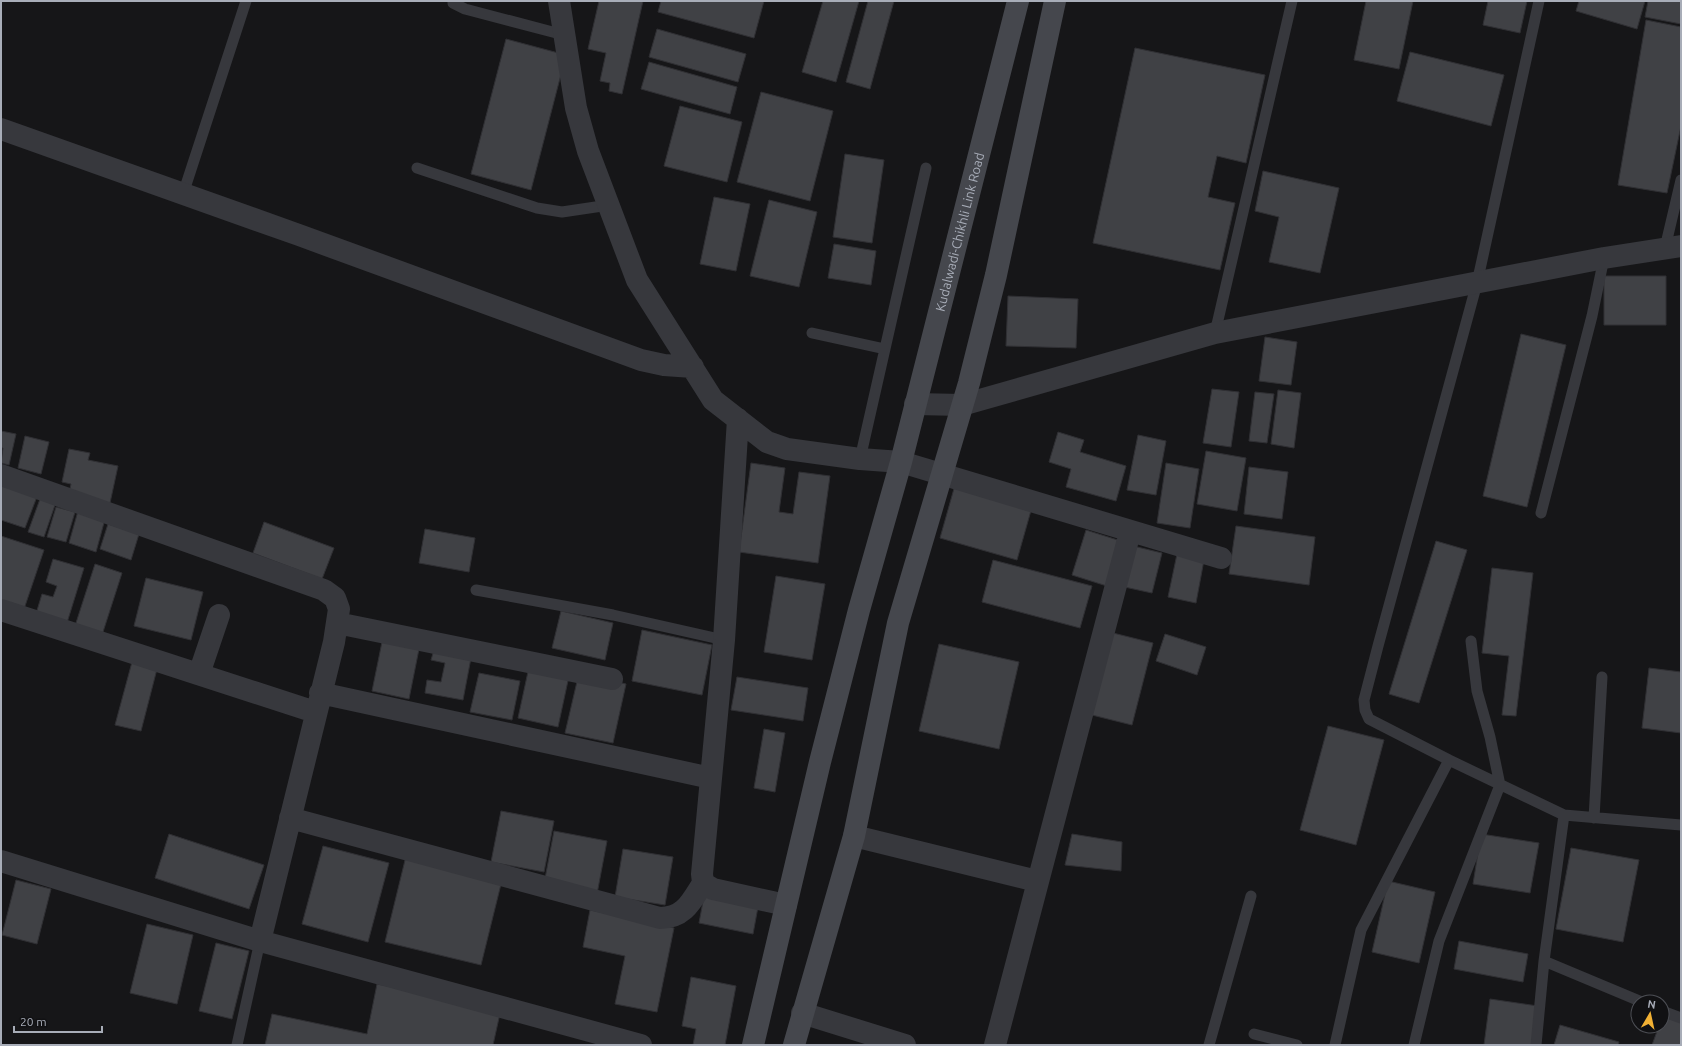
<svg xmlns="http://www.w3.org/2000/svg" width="1682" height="1046" font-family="Ubuntu,sans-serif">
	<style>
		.building { fill: #404145; stroke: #303034 }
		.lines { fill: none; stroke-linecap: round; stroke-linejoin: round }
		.service { stroke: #37383d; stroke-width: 11 }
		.minor { stroke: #37383d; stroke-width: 22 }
		.tertiary { stroke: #37383d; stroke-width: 22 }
		.secondary { stroke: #45474d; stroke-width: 22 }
		.labels { text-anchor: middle; stroke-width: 3.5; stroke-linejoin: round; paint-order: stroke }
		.street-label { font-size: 13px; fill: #a8adb8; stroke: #111113 }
	</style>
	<rect width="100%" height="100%" fill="#161618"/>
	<!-- building -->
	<path class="building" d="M599,1h44l-21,93 -13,-3 1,-8 -10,-2 6,-28 -18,-4z
		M661,1h103l-10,37 -96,-26z
		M823,1h36l-23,81 -34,-10z
		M868,1h26l-24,88 -24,-7z
		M1366,1h47l-14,68 -45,-9z
		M1488,1h39l-7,32 -37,-8z
		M1579,1h66l-8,28 -61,-18z
		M1648,1h33v23l-36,-7z
		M1646,20l35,7v99l-14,67 -49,-8z
		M657,29l89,25 -8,28 -89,-25z
		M506,39l60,16 -35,135 -60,-16z
		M1135,48l130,27 -19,88 -29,-7 -9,41 27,6 -15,67 -127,-27z
		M1410,52l94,23 -13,51 -94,-25z
		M649,62l88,25 -7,27 -89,-25z
		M761,92l72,19 -23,90 -73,-19z
		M680,106l62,16 -15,60 -63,-16z
		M845,154l39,6 -12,83 -39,-6z
		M1263,171l76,17 -19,85 -51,-11 10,-45 -24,-6z
		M714,197l36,7 -14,67 -36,-7z
		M769,200l48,12 -18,75 -49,-11z
		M834,244l42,7 -5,34 -43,-7z
		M1604,276h62v49h-62z
		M1008,296l70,3 -2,49 -70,-2z
		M1521,334l45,11 -39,162 -44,-11z
		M1265,337l32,5 -6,43 -32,-4z
		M1212,389l27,3 -8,55 -28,-4z
		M1278,390l23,3 -7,55 -23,-4z
		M1255,392l19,2 -7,49 -18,-2z
		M1,431l15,3 -7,31 -8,-2 2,-15h-2z
		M1058,432l26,8 -4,12 46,14 -10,35 -50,-14 5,-18 -22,-7z
		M1138,435l28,6 -10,54 -29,-5z
		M25,436l24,6 -8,32 -23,-6z
		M69,449l21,4 -2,7 30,6 -8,37 -41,-9 2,-10 -9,-2z
		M1206,451l40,7 -9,53 -40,-7z
		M751,463l34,5 -6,44 14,2 6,-42 31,4 -12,87 -79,-11z
		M1166,463l33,6 -9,59 -33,-5z
		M1249,467l39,5 -6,47 -38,-5z
		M1,481l37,13 -13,34 -24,-8z
		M955,485l77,22 -15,53 -77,-22z
		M40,499l15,6 -11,32 -16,-5z
		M56,507l19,5 -9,30 -19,-5z
		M78,511l27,8 -9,33 -27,-9z
		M264,522l70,26 -12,31 -69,-26z
		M108,524l31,10 -8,26 -31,-11z
		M1236,526l79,11 -6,48 -80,-11z
		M425,529l50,9 -6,34 -50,-9z
		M1086,530l38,12 -14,45 -38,-12z
		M1,536l43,14 -21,62 -22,-8z
		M1436,541l31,9 -48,153 -30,-9z
		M1129,545l33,8 -10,40 -32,-7z
		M1177,554l27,6 -8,43 -28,-6z
		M53,559l31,9 -18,58 -31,-9 7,-23 11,3 4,-11 -11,-4z
		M993,560l99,26 -12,42 -98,-26z
		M95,564l27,9 -20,62 -27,-9z
		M1492,568l41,5 -17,143 -14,-1 7,-59 -27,-3z
		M776,576l49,8 -13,76 -48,-8z
		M146,578l57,14 -12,48 -57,-14z
		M561,611l52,12 -8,37 -53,-12z
		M642,630l70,15 -10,50 -70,-14z
		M1113,633l40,10 -21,82 -40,-10z
		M1165,634l41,13 -9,28 -41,-14z
		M382,642l37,7 -10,50 -37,-8z
		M939,644l80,18 -20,87 -80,-18z
		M434,650l37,8 -8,42 -38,-7 2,-13 14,2 4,-19 -14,-3z
		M132,662l25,7 -16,62 -26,-6z
		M529,667l40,9 -11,51 -40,-9z
		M1649,668l32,4v61l-39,-5z
		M479,673l41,8 -8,39 -42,-8z
		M579,673l47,11 -13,59 -48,-10z
		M737,677l71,11 -5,33 -72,-11z
		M1328,726l56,14 -28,105 -56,-15z
		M764,729l21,4 -10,59 -21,-4z
		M501,811l53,10 -10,51 -53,-10z
		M554,831l53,10 -10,53 -53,-10z
		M169,834l95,31 -15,44 -94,-31z
		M1072,834l50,8 -1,29 -56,-6z
		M1481,834l58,9 -9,50 -57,-9z
		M323,846l66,17 -21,79 -66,-18z
		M1571,848l68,12 -16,82 -67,-13z
		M623,849l50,8 -8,48 -50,-8z
		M407,852l96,24 -22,89 -96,-23z
		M16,880l35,9 -14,55 -35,-9z
		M1388,881l47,11 -16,71 -47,-11z
		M704,896l54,11 -5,27 -54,-11z
		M590,910l84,18 -17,84 -42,-8 10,-48 -42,-9z
		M147,924l46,11 -16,69 -47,-11z
		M1459,941l69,13 -5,28 -69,-13z
		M216,943l33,8 -17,68 -33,-8z
		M691,977l45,9 -11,59h-32l3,-16 -14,-3z
		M377,984l124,25 -8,36h-228l7,-31 95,20z
		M1490,999l48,7 -5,39h-49z
		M1664,1015l17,7v23h-29l7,-19h3z
		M1560,1025l59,17 -1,3h-64z"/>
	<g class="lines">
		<!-- service -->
		<path class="service" d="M453,1v2l12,6 99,26
			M1539,1l-62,282 -99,363 -14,54 1,10 4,9 80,41 115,55 117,10
			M417,168l120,40 25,4 47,-7
			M183,194l63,-193
			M1665,248l16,-68
			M812,333l73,16
			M1215,333l77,-332
			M860,459l66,-291
			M1541,513l51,-197 12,-58
			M476,590l137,25 111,25
			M1594,818l8,-141
			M1544,961l98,41
			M1662,1011l19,7
			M1254,1034l43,11
			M237,1045l23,-104
			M1209,1045l42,-149
			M1335,1045l26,-115 88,-170
			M1414,1045l25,-104 61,-156 -10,-48 -13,-46 -6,-50
			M1536,1045l8,-84 20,-146"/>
		<!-- minor -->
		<path class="minor" d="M559,1l17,107 12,43 49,129 76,120 54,42 20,7 73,10 41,3 320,96
			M1,129l298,106 342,125 23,5 29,2
			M738,419l-14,221 -22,234 1,9 10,6 73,16
			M1,475l323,115 11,8 4,11 -5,33 -74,299
			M1,610l314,102
			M337,623l275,56
			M199,674l20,-59
			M320,693l391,85
			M290,818l370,100c24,0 31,-16 43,-35
			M854,836l183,45
			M1,861l259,80 381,104
			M802,1013l103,32
			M995,1045l135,-513"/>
		<!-- tertiary -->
		<path class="tertiary" d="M915,404l47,1 253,-72 389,-75 77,-12"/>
		<!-- secondary -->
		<g class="secondary">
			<path id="s1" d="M753,1045l67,-283 39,-152 42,-148 117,-461"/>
			<path d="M794,1045l60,-209 44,-213 71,-240 27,-108 59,-274"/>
		</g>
	</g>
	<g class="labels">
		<!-- street labels -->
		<g class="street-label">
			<text dy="5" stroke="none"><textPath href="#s1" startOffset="839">Kudalwadi-Chikhli Link Road</textPath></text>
		</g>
	</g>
	<!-- border -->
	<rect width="1682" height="1046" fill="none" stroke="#a8adb8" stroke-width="4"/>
	<!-- north arrow -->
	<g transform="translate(1650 1014) rotate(9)"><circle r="19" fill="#111113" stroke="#4d4f55"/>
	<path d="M0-3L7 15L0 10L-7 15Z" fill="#f2b134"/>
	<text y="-6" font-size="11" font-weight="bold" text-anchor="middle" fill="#a8adb8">N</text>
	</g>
	<!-- scale -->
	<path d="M14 1026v6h88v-6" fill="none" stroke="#a8adb8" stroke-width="2"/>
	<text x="20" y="1026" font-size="12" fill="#a8adb8" stroke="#111113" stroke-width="3" paint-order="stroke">20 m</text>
</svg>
